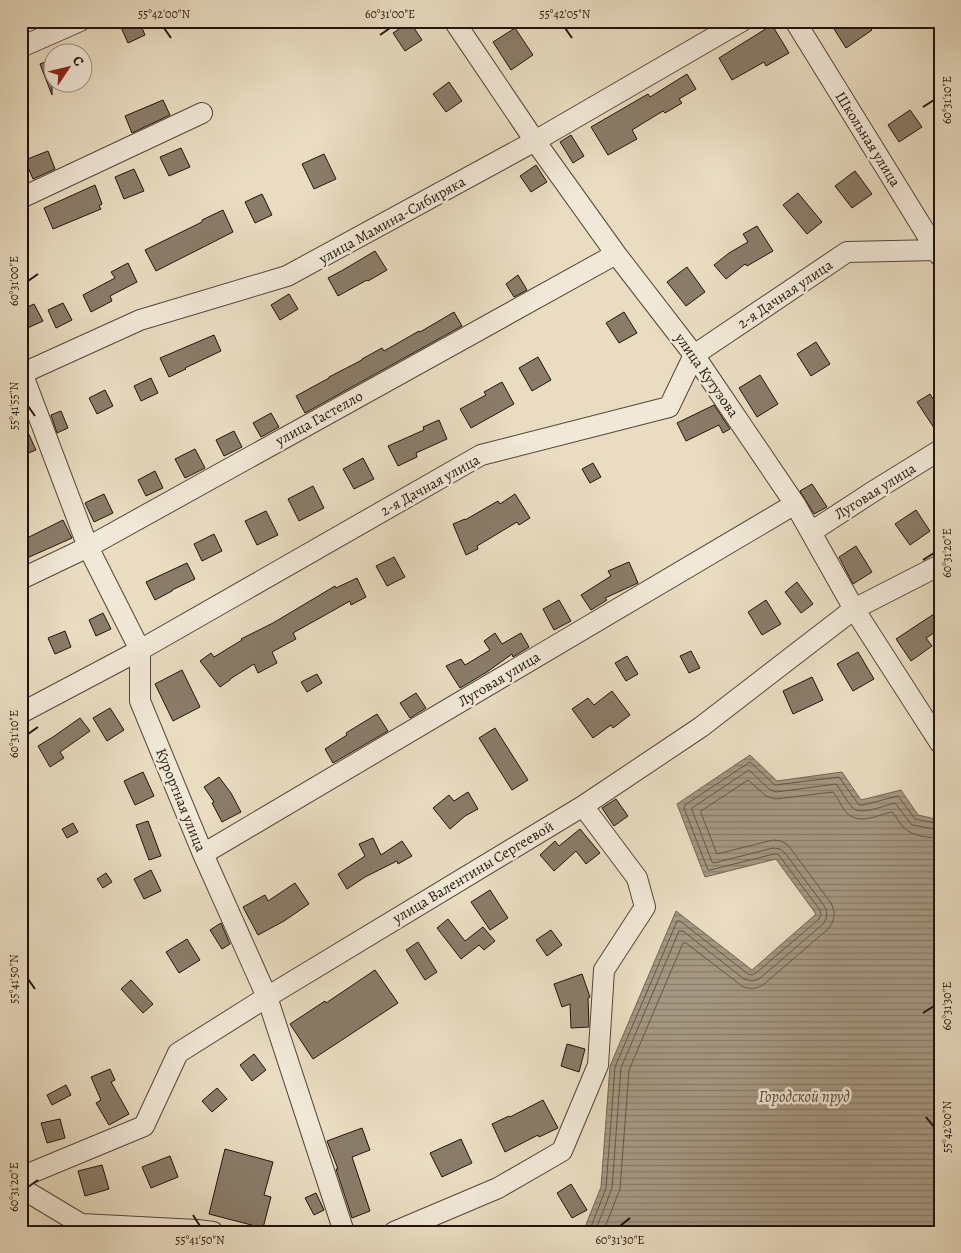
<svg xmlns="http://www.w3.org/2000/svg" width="961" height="1253" font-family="Alegreya,serif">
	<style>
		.water { fill: url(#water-rules); stroke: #726352 }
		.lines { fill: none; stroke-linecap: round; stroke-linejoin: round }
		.shore { stroke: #645646; stroke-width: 1 }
		.building { fill: #8a7c69; stroke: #231309 }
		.minor-casing { stroke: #544537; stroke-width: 22 }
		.minor { stroke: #f1e8d7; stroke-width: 20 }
		.ticks { fill: none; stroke: #231309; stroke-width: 2 }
		.labels { text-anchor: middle; stroke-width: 5; stroke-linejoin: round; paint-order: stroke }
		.street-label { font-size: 15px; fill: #231309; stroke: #f1e8d7 }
		.water-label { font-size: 16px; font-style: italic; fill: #574839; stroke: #f1e8d7 }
		.neatline { fill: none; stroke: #231309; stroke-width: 2 }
		.ticks-label { font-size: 12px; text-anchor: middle; fill: #231309 }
	</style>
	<defs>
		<pattern id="water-rules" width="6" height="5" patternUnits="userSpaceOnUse" patternTransform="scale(1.25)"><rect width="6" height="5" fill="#a69882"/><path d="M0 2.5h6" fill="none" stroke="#877b69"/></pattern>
	</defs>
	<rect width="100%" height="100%" fill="#e9dcc1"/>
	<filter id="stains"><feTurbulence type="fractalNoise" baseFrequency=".004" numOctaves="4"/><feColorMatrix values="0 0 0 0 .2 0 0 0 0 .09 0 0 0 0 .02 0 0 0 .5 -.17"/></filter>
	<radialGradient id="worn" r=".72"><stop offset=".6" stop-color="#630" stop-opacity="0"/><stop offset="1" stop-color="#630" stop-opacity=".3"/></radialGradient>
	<!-- water -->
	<path class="water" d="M750,755l27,26 65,-9 19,28 40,-10 17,25 22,5v412h-357l18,-45 9,-121 66,-155 76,59 64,-56 -40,-55 -71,18 -28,-73z"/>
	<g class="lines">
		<!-- shore -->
		<path class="shore" d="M589,1232l17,-44 9,-121 62,-146h3l68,53 4,1 4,-2 63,-54 2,-4 -1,-5 -42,-56h-4l-64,16h-2l-24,-62 1,-3 65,-43 25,23 64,-8 20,28h4l35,-9 17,23 25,5
			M595,1232l17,-44 9,-120 58,-137h4l61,48 8,2 7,-2 64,-55c4,-5 5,-11 2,-17l-40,-54 -5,-4 -7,-1 -59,15 -2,-1 -20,-52v-2l57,-38 20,19 7,3 60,-8c6,7 10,17 17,24 8,8 32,-3 42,-5l17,22 28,5
			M603,1232l17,-43 9,-119 54,-127h3l56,43c8,4 15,3 22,-2l64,-55c7,-8 8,-16 3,-26l-43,-58 -7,-4 -8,-1 -56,14 -16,-41v-2l47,-31 18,16 9,3 58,-7c5,6 8,14 13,20 12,14 32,3 46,0 5,5 8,12 12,16 8,8 25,10 36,10"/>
	</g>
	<!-- building -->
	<path class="building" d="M128,21h11l6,14 -17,8 -8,-18z
		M829,21h18l5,6 9,-6h5l6,9 -26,18z
		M410,22l12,18 -17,11 -12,-18z
		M772,25l17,28 -23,13 -2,-4 -32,18 -13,-22z
		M515,28l18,27 -22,15 -18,-28z
		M52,59v36l-12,-31z
		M687,74l9,15 -17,10 3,4 -17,10 -2,-2 -31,19 5,9 -29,16 -17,-28 57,-33 2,3z
		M449,82l13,19 -16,11 -13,-18z
		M163,100l7,15 -38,18 -7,-17z
		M910,110l12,17 -23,15 -11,-17z
		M571,135l13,21 -11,7 -13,-21z
		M181,148l9,19 -21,9 -9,-19z
		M48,151l7,18 -22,10 -8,-19z
		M324,154l12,25 -22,10 -12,-25z
		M536,165l11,17 -16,10 -11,-16z
		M134,169l10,22 -20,8 -9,-22z
		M855,171l17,23 -20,14 -17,-22z
		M95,185l7,19 -3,2 2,3 -48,20 -9,-21z
		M798,193l24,29 -15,12 -24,-29z
		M262,194l10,21 -17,8 -10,-21z
		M223,210l10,22 -77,39 -11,-21 57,-28v-2z
		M757,226l16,25 -26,15 -2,-2 -19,15 -12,-14 15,-12 19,-11 -5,-8z
		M375,251l12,19 -19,11 -1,-1 -29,16 -10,-18 15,-8z
		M128,263l9,19 -27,14 2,5 -21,11 -8,-17 32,-17 -4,-6z
		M687,267l18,25 -19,14 -19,-24z
		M518,275l9,15 -13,7 -8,-13z
		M289,294l9,15 -18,11 -9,-15z
		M63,303l9,17 -16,8 -8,-18z
		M34,304l9,17 -22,10v-21z
		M454,312l8,14 -157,87 -9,-17 33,-18v-1l33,-17v-1l20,-11 2,3 35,-20 1,1z
		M624,312l13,21 -18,10 -13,-20z
		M214,335l7,16 -36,17 1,1 -17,8 -9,-19z
		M816,342l14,22 -19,12 -14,-22z
		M538,357l13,23 -19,11 -13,-23z
		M760,375l18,29 -21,13 -18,-29z
		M151,378l7,15 -17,8 -7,-15z
		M502,382l12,22 -43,24 -11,-19 26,-14 -2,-3z
		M105,390l8,16 -16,8 -8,-16z
		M930,394l10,16v27l-23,-35z
		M714,405l16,24 -7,4 -4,-8 -33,16 -9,-18z
		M61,411l7,17 -11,5 -6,-18z
		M271,413l8,14 -18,10 -8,-14z
		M21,417l15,33 -15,6z
		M439,420l8,19 -31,14 1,4 -19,9 -10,-20 36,-16 -1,-3z
		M234,431l8,16 -18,9 -8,-16z
		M195,449l10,19 -20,10 -10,-19z
		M363,458l11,21 -20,10 -11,-20z
		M593,463l8,14 -11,6 -8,-14z
		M155,471l8,17 -17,8 -8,-16z
		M812,484l15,23 -13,7 -14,-23z
		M313,486l11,22 -25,13 -11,-22z
		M104,494l9,19 -19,9 -9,-19z
		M515,494l15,24 -11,7 -2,-3 -40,24 1,3 -12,6 -13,-31 12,-5v1l33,-19 2,3z
		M916,510l14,21 -20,14 -15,-21z
		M266,511l12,24 -21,10 -12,-24z
		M63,520l9,18 -45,20 -6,-12v-5z
		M214,534l8,17 -20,10 -8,-17z
		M856,546l16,26 -19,12 -14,-27z
		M394,557l11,20 -18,9 -11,-20z
		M629,562l9,21 -33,15 2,2 -16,10 -10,-15 30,-19 -3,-5z
		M187,563l8,16 -23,11v1l-17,9 -9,-18z
		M357,578l9,19 -15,8 -1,-4 -57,32 3,6 -24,13 5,11 -19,10 -4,-9 -24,15v1l-10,7 -20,-26 11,-8 3,4 28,-17 -1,-1 32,-16 62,-37 1,2z
		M797,582l16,22 -12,9 -16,-21z
		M559,600l12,21 -17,9 -11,-21z
		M766,600l15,24 -19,11 -14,-23z
		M940,610v19l-14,9 6,8 -21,15 -15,-22z
		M103,613l8,16 -15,7 -7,-16z
		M65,631l6,16 -16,7 -7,-16z
		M495,633l7,11 19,-11 8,14 -16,10 -1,-3 -25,18 -27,16 -14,-22 15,-7 4,6 25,-15 -6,-9z
		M691,651l9,17 -11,5 -9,-17z
		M858,652l16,27 -21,12 -16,-27z
		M627,656l11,18 -12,7 -11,-18z
		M182,670l18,37 -27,14 -18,-37z
		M317,674l5,9 -15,9 -6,-10z
		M812,677l11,23 -30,14 -10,-23z
		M612,691l18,24 -17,13 -2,-3 -18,13 -21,-29 16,-11 6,7z
		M416,693l10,15 -16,10 -10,-15z
		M110,708l14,22 -17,11 -14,-23z
		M377,714l11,17 -55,32 -8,-14 22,-14 -1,-2z
		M80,718l10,13 -30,21 4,6 -14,9 -12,-21 15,-9z
		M495,728l33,52 -16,10 -33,-52z
		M143,772l11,24 -19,9 -11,-24z
		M219,777l12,16 10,19 -19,10 -10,-19 2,-1 -10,-15z
		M468,792l10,17 -13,7 -15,13 -17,-21 16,-13 5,6z
		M616,799l12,17 -14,10 -12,-18z
		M148,821l13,35 -12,4 -13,-35z
		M73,823l5,9 -11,6 -5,-9z
		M580,829l20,24 -14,11 -10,-13 -22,20 -14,-16 15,-14 4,5z
		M373,838l8,17 21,-14 10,15 -14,8 -1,-3 -32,16 -18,12 -9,-15 27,-18 -6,-12z
		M151,870l10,21 -17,8 -10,-20z
		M106,873l6,9 -9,6 -6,-9z
		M295,883l14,21 -25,17 -26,14 -15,-28 22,-12 3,6z
		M490,890l18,28 -18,12 -19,-28z
		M448,919l17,22 18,-14 12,14 -11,9 -5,-5 -18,14 -24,-31z
		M221,923l9,21 -8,5 -12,-19z
		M551,930l11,15 -15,11 -11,-16z
		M187,939l13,21 -21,13 -13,-21z
		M418,942l19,30 -12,8 -19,-30z
		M375,970l23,33 -85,56 -23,-35 35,-23 1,2z
		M582,974l8,23 -2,1 1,29 -18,1 -1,-24 -8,3 -8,-23z
		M131,980l22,24 -10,9 -22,-24z
		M567,1044l18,5 -6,23 -18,-6z
		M254,1054l12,16 -14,11 -12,-16z
		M110,1069l5,11 -4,2 18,32 -20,11 -13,-22 5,-3 -10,-23z
		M66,1085l5,10 -19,10 -5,-10z
		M217,1088l10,11 -15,13 -10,-11z
		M543,1100l15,28 -19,9 -1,-2 -33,17 -13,-28 17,-8 1,1z
		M60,1119l5,19 -18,5 -6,-20z
		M362,1128l8,22 -18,7 18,54 -18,7 -16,-49h2l-11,-28z
		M461,1139l11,24 -30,14 -12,-24z
		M225,1149l48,13 -9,33 7,2 -8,31 -54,-14z
		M170,1156l8,21 -27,11 -9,-21z
		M102,1165l7,24 -24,7 -7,-25z
		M571,1184l16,26 -15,8 -15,-25z
		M316,1193l8,17 -10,5 -9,-17z"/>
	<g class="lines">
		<!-- minor casing -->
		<g class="minor-casing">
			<path id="minor" d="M454,21l81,120 81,113 78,101 101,149 59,105 86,134
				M795,21l145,235
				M21,47l59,-26
				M21,198l181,-85
				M21,370l67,177 52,103v51l63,153 64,143 77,235
				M21,374l119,-54 147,-44 248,-135 207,-120
				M811,532l66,-43 63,-39
				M21,579l67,-32 528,-293
				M21,713l119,-63 341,-195 188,-48 25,-52 153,-103 90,-2 3,-2
				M203,854l592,-350
				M21,1177l123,-51 34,-73 89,-56 316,-191 118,-79 153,-118 86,-44
				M21,1188l60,36 116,6 16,2
				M394,1232l104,-44 64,-37 36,-86 6,-95 41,-63 -8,-29 -54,-72"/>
		</g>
		<!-- minor -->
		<use href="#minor" class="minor"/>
	</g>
	<!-- ticks -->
	<path class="ticks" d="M164,28l7,10M565,28l7,10M380,35l10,-7M923,107l11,-7M28,281l10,-7M28,406l7,10M923,560l11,-7M28,734l10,-7M28,979l7,10M923,1013l11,-7M926,1117l8,10M28,1187l10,-7M193,1215l7,11M620,1226l10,-8"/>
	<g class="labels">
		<!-- street labels -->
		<g class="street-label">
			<text transform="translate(868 139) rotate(58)" y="5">Школьная улица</text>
			<text transform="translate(392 220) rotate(-29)" y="5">улица Мамина-Сибиряка</text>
			<text transform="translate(785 294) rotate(-34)" y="5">2-я Дачная улица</text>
			<text transform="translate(707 375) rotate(55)" y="5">улица Кутузова</text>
			<text transform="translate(319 418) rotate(-29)" y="5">улица Гастелло</text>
			<text transform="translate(430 485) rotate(-29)" y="5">2-я Дачная улица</text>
			<text transform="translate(875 491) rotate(-32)" y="5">Луговая улица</text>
			<text transform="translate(499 679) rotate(-31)" y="5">Луговая улица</text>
			<text transform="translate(181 800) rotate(68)" y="5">Курортная улица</text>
			<text transform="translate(473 872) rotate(-31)" y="5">улица Валентины Сергеевой</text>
		</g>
		<!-- water labels -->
		<g class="water-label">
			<text x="804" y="1102">Городской пруд</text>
		</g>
	</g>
	<!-- margin -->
	<rect width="961" height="1253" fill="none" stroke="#e9dcc1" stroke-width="55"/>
	<!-- north arrow -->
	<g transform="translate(68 68) rotate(55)"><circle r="24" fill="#f1e8d7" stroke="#9f9385"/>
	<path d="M0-4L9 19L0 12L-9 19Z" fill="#8f2418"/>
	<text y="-8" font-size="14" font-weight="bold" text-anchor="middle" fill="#231309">С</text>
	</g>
	<rect x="28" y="28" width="906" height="1198" class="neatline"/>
	<g class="ticks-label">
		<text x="164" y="18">55°42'00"N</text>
		<text x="390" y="18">60°31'00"E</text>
		<text x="565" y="18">55°42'05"N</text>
		<text transform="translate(947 100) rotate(-90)" y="4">60°31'10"E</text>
		<text transform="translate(14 281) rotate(-90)" y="4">60°31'00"E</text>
		<text transform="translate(14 406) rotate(-90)" y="4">55°41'55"N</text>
		<text transform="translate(947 553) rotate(-90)" y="4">60°31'20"E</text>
		<text transform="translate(14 734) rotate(-90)" y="4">60°31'10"E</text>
		<text transform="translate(14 979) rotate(-90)" y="4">55°41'50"N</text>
		<text transform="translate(947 1006) rotate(-90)" y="4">60°31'30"E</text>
		<text transform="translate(947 1127) rotate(-90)" y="4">55°42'00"N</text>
		<text transform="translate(14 1187) rotate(-90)" y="4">60°31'20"E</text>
		<text x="200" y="1244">55°41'50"N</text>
		<text x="620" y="1244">60°31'30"E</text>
	</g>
	<rect width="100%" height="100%" filter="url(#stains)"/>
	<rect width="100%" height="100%" fill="url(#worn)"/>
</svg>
